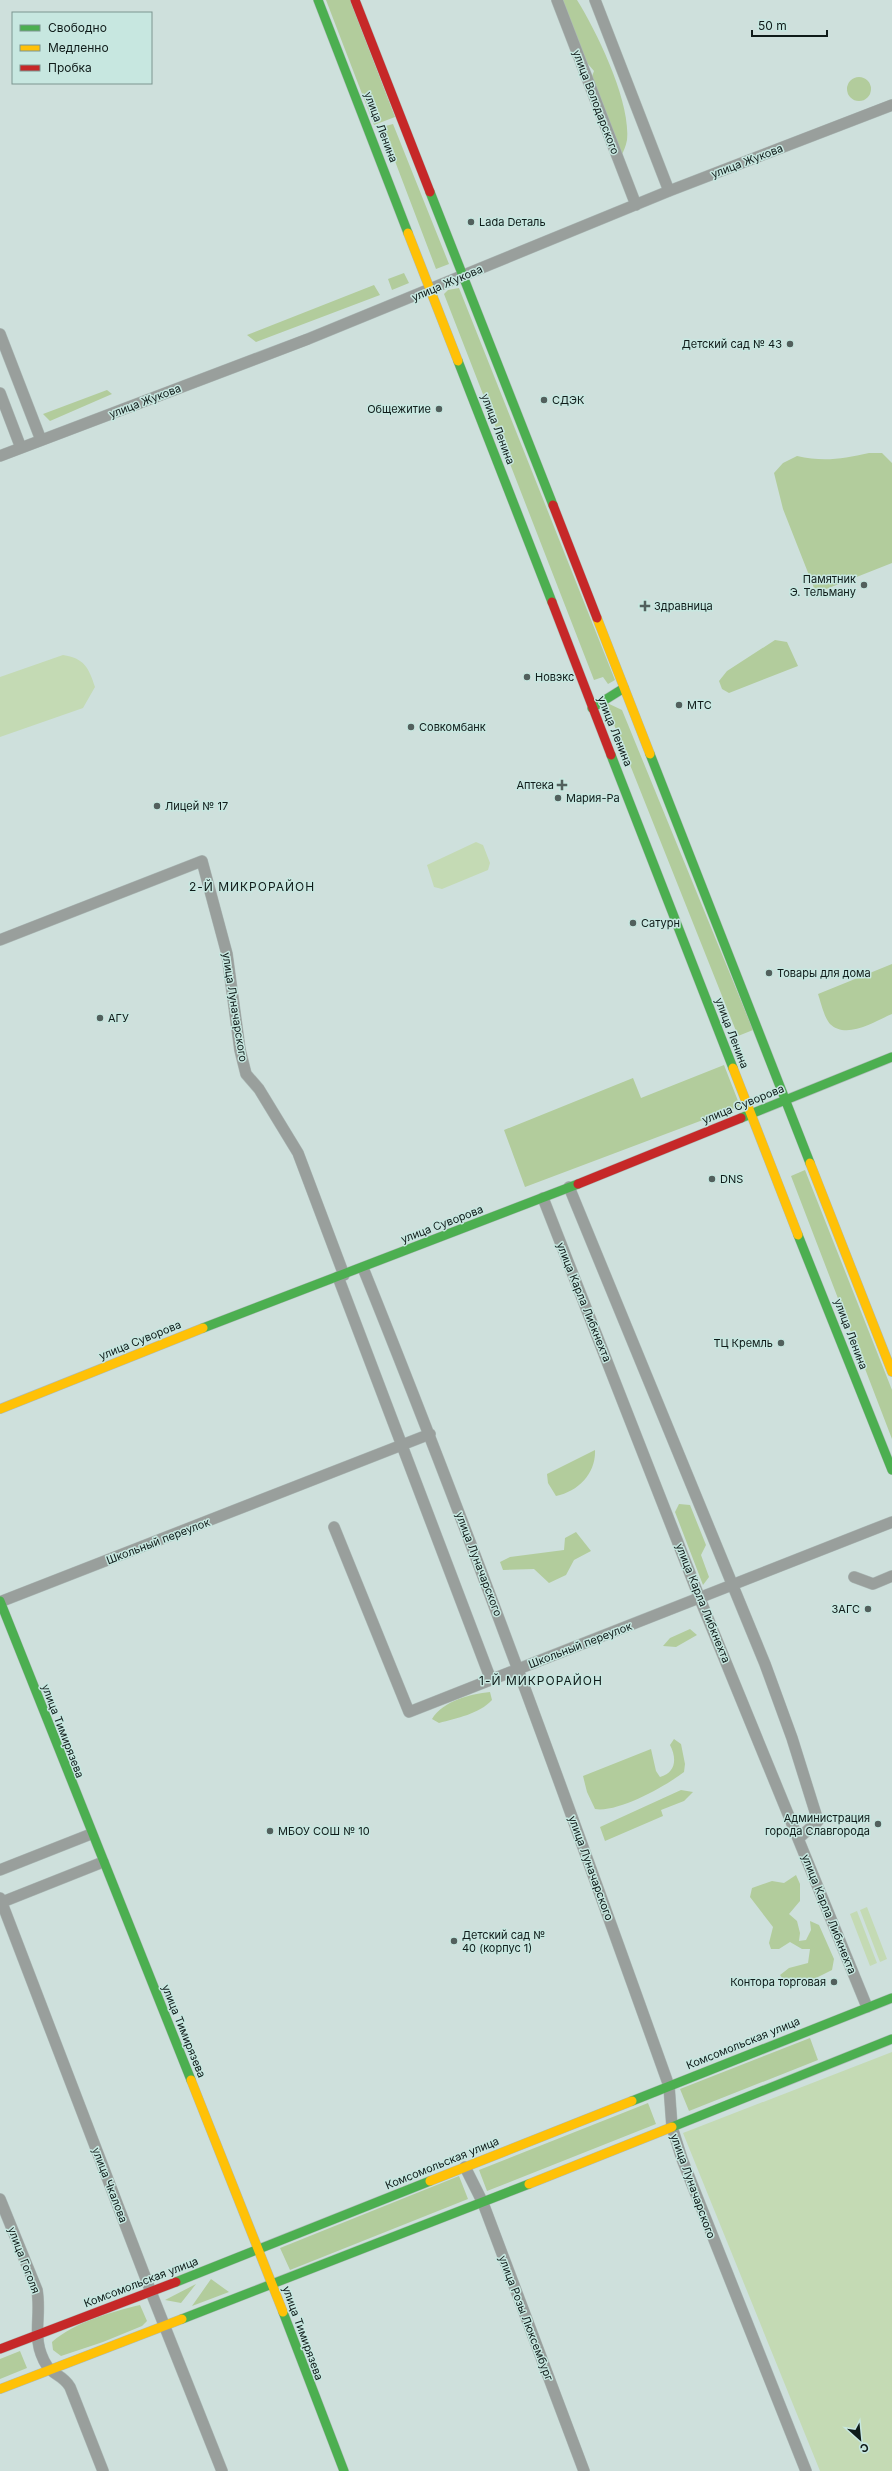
<svg xmlns="http://www.w3.org/2000/svg" width="892" height="2471" font-family="Inter,sans-serif">
	<style>
		.green { fill: #c4dab4 }
		.forest { fill: #b2cc9c }
		.lines { fill: none; stroke-linecap: round; stroke-linejoin: round }
		.street-casing { stroke: #adbbb8; stroke-width: 12 }
		.fast-casing { stroke: #adbbb8; stroke-width: 10 }
		.slow-casing { stroke: #adbbb8; stroke-width: 10 }
		.jam-casing { stroke: #adbbb8; stroke-width: 10 }
		.street { stroke: #999f9c; stroke-width: 11 }
		.fast { stroke: #4caf50; stroke-width: 9 }
		.slow { stroke: #ffc107; stroke-width: 9 }
		.jam { stroke: #c62828; stroke-width: 9 }
		.poi-dot { fill: #52605d; stroke: #c7e7e0; stroke-width: 1.5 }
		.labels { text-anchor: middle; stroke-width: 3; stroke-linejoin: round; paint-order: stroke }
		.street-label { font-size: 11px; fill: #0f1b19; stroke: #c7e7e0 }
		.poi-label { font-size: 11px; fill: #0f1b19; stroke: #c7e7e0; text-anchor: start }
		.neighbourhood-label { font-size: 12px; letter-spacing: 1px; fill: #0f1b19; stroke: #c7e7e0 }
	</style>
	<rect width="100%" height="100%" fill="#cee0dc"/>
	<!-- green -->
	<path class="green" d="M63,655c21,3 26,13 32,32l-12,21 -83,29v-60z
		M476,842l7,3 7,18 -2,7 -46,19 -8,-2 -7,-22z
		M867,1907l20,52 -7,3 -20,-52z
		M857,1911l20,52 -7,3 -20,-52z
		M892,2052v419h-72l-137,-338z"/>
	<!-- forest -->
	<path class="forest" d="M326,0h24l45,117 -21,8z
		M560,0h17c20,32 54,102 50,140 -1,6 -4,12 -6,17l-30,-78 3,-8 -13,-15z
		M847 89a12 12 0 1 1 24 0a12 12 0 1 1-24 0Z
		M393,124l56,140 -13,5 -54,-142z
		M404,273l5,10 -17,7 -4,-11z
		M374,285l6,10 -124,47 -9,-7z
		M459,288l156,392 -7,4 -5,-7 -9,3 -150,-386 4,-4z
		M107,390l5,4 -62,27 -7,-7z
		M869,453h13l10,10v100l-76,30 -33,-84 -9,-36 9,-10 14,-7c26,6 46,3 72,-3z
		M775,640l12,2 11,24 -69,27 -7,-4 -3,-8 8,-10z
		M605,702l17,8 131,320 -15,6z
		M892,964v50c-17,7 -45,26 -62,10 -6,-7 -9,-21 -12,-30z
		M724,1065l16,41 -215,81 -21,-57 129,-52 8,20z
		M805,1170l87,220v49l-101,-263z
		M595,1450c1,23 -16,41 -39,46l-8,-13 -1,-9z
		M679,1504l11,1 16,40 -5,10 8,22 -6,8 -28,-73z
		M576,1532l15,19 -17,9 -8,15 -17,8 -15,-14 -31,1 -3,-8 10,-5 54,-7 1,-12z
		M690,1629l7,6 -21,12 -13,-1 7,-8z
		M490,1692l2,8c-13,14 -35,18 -53,23l-7,-4c11,-18 38,-25 58,-27z
		M674,1739l7,5 4,20 -1,8c-18,14 -66,41 -89,37l-8,-17 -4,-16 68,-27 5,22 4,6c16,-4 17,-19 10,-32z
		M681,1790l12,2 -9,9 -23,9 2,6 -58,25 -5,-14z
		M796,1875l4,9v17l-11,13 8,7 3,12 -1,8 7,-1 5,-10 -1,-9 9,4 15,34 -2,11 -28,14 -18,-1 -6,-8 9,-7 19,-5 2,-14h-8l-12,-7 -11,7h-8l-2,-6 4,-16 -23,-30 2,-9 20,-7 12,2z
		M810,2038l8,22 -129,51 -9,-22z
		M648,2103l8,21 -169,67 -8,-21z
		M459,2176l9,23 -178,71 -10,-22z
		M211,2279l18,13 -37,14z
		M196,2284l-15,19 -16,-3z
		M140,2305l7,16 -5,5 -39,16 -42,14 -8,-6 -1,-8c23,-20 59,-30 88,-37z
		M20,2351l7,17 -27,11v-20z"/>
	<g class="lines">
		<!-- street casing -->
		<g class="street-casing">
			<path id="street" d="M557,0l79,205
				M595,0l74,191
				M0,334l41,106
				M0,393l21,55
				M0,456l308,-117 361,-148 223,-86
				M0,940l202,-79 25,93 13,96 6,24 13,15 39,64 46,122
				M569,1187l196,477 27,74 26,83 -19,17
				M543,1198l157,401 167,408
				M363,1268c109,270 208,544 306,818l3,41 10,32 124,312
				M338,1277l153,403
				M334,1527l75,185 483,-190
				M854,1577l19,7 19,-8
				M0,1602l430,-168
				M0,1870l91,-36
				M0,1898l151,394 71,179
				M0,1903l103,-41
				M465,2167l18,36 101,268
				M0,2199l37,91c5,28 -7,49 10,76 6,9 16,9 23,21l33,84"/>
		</g>
		<!-- fast casing -->
		<g class="fast-casing">
			<path id="fast" d="M318,0l90,233
				M430,192l123,313
				M458,361l94,241
				M592,708l32,-20
				M650,754l160,409
				M611,755l122,313
				M741,1118l151,-61
				M798,1235l94,235
				M203,1328l375,-144
				M0,1601l191,479
				M632,2101l260,-103
				M672,2127l220,-88
				M176,2282l254,-101
				M283,2312l61,159
				M182,2319l347,-135"/>
		</g>
		<!-- slow casing -->
		<g class="slow-casing">
			<path id="slow" d="M408,233l50,128
				M597,618l53,136
				M733,1068l65,167
				M810,1163l82,209
				M0,1409l203,-81
				M191,2080l92,232
				M430,2181l202,-80
				M529,2184l143,-57
				M0,2389l182,-70"/>
		</g>
		<!-- jam casing -->
		<g class="jam-casing">
			<path id="jam" d="M355,0l75,192
				M553,505l44,113
				M552,602l59,153
				M578,1184l163,-66
				M0,2349l176,-67"/>
		</g>
		<!-- street -->
		<use href="#street" class="street"/>
		<!-- fast -->
		<use href="#fast" class="fast"/>
		<!-- slow -->
		<use href="#slow" class="slow"/>
		<!-- jam -->
		<use href="#jam" class="jam"/>
	</g>
	<!-- markers -->
	<g class="poi-dot">
		<circle cx="471" cy="222" r="4"/>
		<circle cx="790" cy="344" r="4"/>
		<circle cx="544" cy="400" r="4"/>
		<circle cx="439" cy="409" r="4"/>
		<circle cx="864" cy="585" r="4"/>
		<path d="M643 600h4v4h4v4h-4v4h-4v-4h-4v-4h4z"/>
		<circle cx="527" cy="677" r="4"/>
		<circle cx="679" cy="705" r="4"/>
		<circle cx="411" cy="727" r="4"/>
		<path d="M560 779h4v4h4v4h-4v4h-4v-4h-4v-4h4z"/>
		<circle cx="558" cy="798" r="4"/>
		<circle cx="157" cy="806" r="4"/>
		<circle cx="633" cy="923" r="4"/>
		<circle cx="769" cy="973" r="4"/>
		<circle cx="100" cy="1018" r="4"/>
		<circle cx="712" cy="1179" r="4"/>
		<circle cx="781" cy="1343" r="4"/>
		<circle cx="868" cy="1609" r="4"/>
		<circle cx="878" cy="1824" r="4"/>
		<circle cx="270" cy="1831" r="4"/>
		<circle cx="454" cy="1941" r="4"/>
		<circle cx="834" cy="1982" r="4"/>
	</g>
	<g class="labels">
		<!-- street labels -->
		<g class="street-label">
			<text transform="translate(596 102) rotate(69)" y="4">улица Володарского</text>
			<text transform="translate(381 127) rotate(69)" y="4">улица Ленина</text>
			<text transform="translate(747 161) rotate(-21)" y="4">улица Жукова</text>
			<text transform="translate(447 283) rotate(-23)" y="4">улица Жукова</text>
			<text transform="translate(145 401) rotate(-21)" y="4">улица Жукова</text>
			<text transform="translate(498 429) rotate(69)" y="4">улица Ленина</text>
			<text transform="translate(615 731) rotate(68)" y="4">улица Ленина</text>
			<text transform="translate(235 1007) rotate(81)" y="4">улица Луначарского</text>
			<text transform="translate(732 1033) rotate(69)" y="4">улица Ленина</text>
			<text transform="translate(743 1104) rotate(-22)" y="4">улица Суворова</text>
			<text transform="translate(442 1224) rotate(-21)" y="4">улица Суворова</text>
			<text transform="translate(584 1302) rotate(68)" y="4">улица Карла Либкнехта</text>
			<text transform="translate(851 1334) rotate(69)" y="4">улица Ленина</text>
			<text transform="translate(140 1340) rotate(-22)" y="4">улица Суворова</text>
			<text transform="translate(158 1541) rotate(-21)" y="4">Школьный переулок</text>
			<text transform="translate(479 1564) rotate(69)" y="4">улица Луначарского</text>
			<text transform="translate(703 1603) rotate(68)" y="4">улица Карла Либкнехта</text>
			<text transform="translate(580 1645) rotate(-21)" y="4">Школьный переулок</text>
			<text transform="translate(63 1731) rotate(69)" y="4">улица Тимирязева</text>
			<text transform="translate(591 1868) rotate(70)" y="4">улица Луначарского</text>
			<text transform="translate(829 1914) rotate(68)" y="4">улица Карла Либкнехта</text>
			<text transform="translate(184 2031) rotate(68)" y="4">улица Тимирязева</text>
			<text transform="translate(743 2043) rotate(-22)" y="4">Комсомольская улица</text>
			<text transform="translate(442 2163) rotate(-22)" y="4">Комсомольская улица</text>
			<text transform="translate(110 2185) rotate(69)" y="4">улица Чкалова</text>
			<text transform="translate(693 2186) rotate(70)" y="4">улица Луначарского</text>
			<text transform="translate(24 2260) rotate(69)" y="4">улица Гоголя</text>
			<text transform="translate(141 2282) rotate(-21)" y="4">Комсомольская улица</text>
			<text transform="translate(526 2318) rotate(69)" y="4">улица Розы Люксембург</text>
			<text transform="translate(303 2333) rotate(70)" y="4">улица Тимирязева</text>
		</g>
		<!-- poi labels -->
		<g class="poi-label">
			<text x="479" y="226">Lada Dеталь</text>
			<text x="782" y="348" text-anchor="end">Детский сад № 43</text>
			<text x="552" y="404">СДЭК</text>
			<text x="431" y="413" text-anchor="end">Общежитие</text>
			<text x="856" y="583" text-anchor="end">Памятник<tspan x="856" dy="13">Э. Тельману</tspan></text>
			<text x="654" y="610">Здравница</text>
			<text x="535" y="681">Новэкс</text>
			<text x="687" y="709">МТС</text>
			<text x="419" y="731">Совкомбанк</text>
			<text x="554" y="789" text-anchor="end">Аптека</text>
			<text x="566" y="802">Мария-Ра</text>
			<text x="165" y="810">Лицей № 17</text>
			<text x="641" y="927">Сатурн</text>
			<text x="777" y="977">Товары для дома</text>
			<text x="108" y="1022">АГУ</text>
			<text x="720" y="1183">DNS</text>
			<text x="773" y="1347" text-anchor="end">ТЦ Кремль</text>
			<text x="860" y="1613" text-anchor="end">ЗАГС</text>
			<text x="870" y="1822" text-anchor="end">Администрация<tspan x="870" dy="13">города Славгорода</tspan></text>
			<text x="278" y="1835">МБОУ СОШ № 10</text>
			<text x="462" y="1939">Детский сад №<tspan x="462" dy="13">40 (корпус 1)</tspan></text>
			<text x="826" y="1986" text-anchor="end">Контора торговая</text>
		</g>
		<!-- neighbourhood labels -->
		<g class="neighbourhood-label">
			<text x="252" y="891">2-Й МИКРОРАЙОН</text>
			<text x="541" y="1685">1-Й МИКРОРАЙОН</text>
		</g>
	</g>
	<!-- legend -->
	<rect x="12" y="12" width="140" height="72" fill="#c7e7e0" stroke="#7d9590"/>
	<rect x="20" y="25" width="20" height="6" fill="#4caf50" stroke="#7d9590"/>
	<text x="48" y="32" font-size="12" fill="#0f1b19">Свободно</text>
	<rect x="20" y="45" width="20" height="6" fill="#ffc107" stroke="#7d9590"/>
	<text x="48" y="52" font-size="12" fill="#0f1b19">Медленно</text>
	<rect x="20" y="65" width="20" height="6" fill="#c62828" stroke="#7d9590"/>
	<text x="48" y="72" font-size="12" fill="#0f1b19">Пробка</text>
	<!-- north arrow -->
	<g transform="translate(860 2439) rotate(153)" stroke="#c7e7e0" stroke-width="3" paint-order="stroke">
	<path d="M0-3L7 15L0 10L-7 15Z" fill="#0f1b19"/>
	<text y="-6" font-size="11" font-weight="bold" text-anchor="middle" fill="#0f1b19">С</text>
	</g>
	<!-- scale -->
	<path d="M752 30v6h75v-6" fill="none" stroke="#0f1b19" stroke-width="2"/>
	<text x="758" y="30" font-size="12" fill="#0f1b19" stroke="#c7e7e0" stroke-width="3" paint-order="stroke">50 m</text>
</svg>
